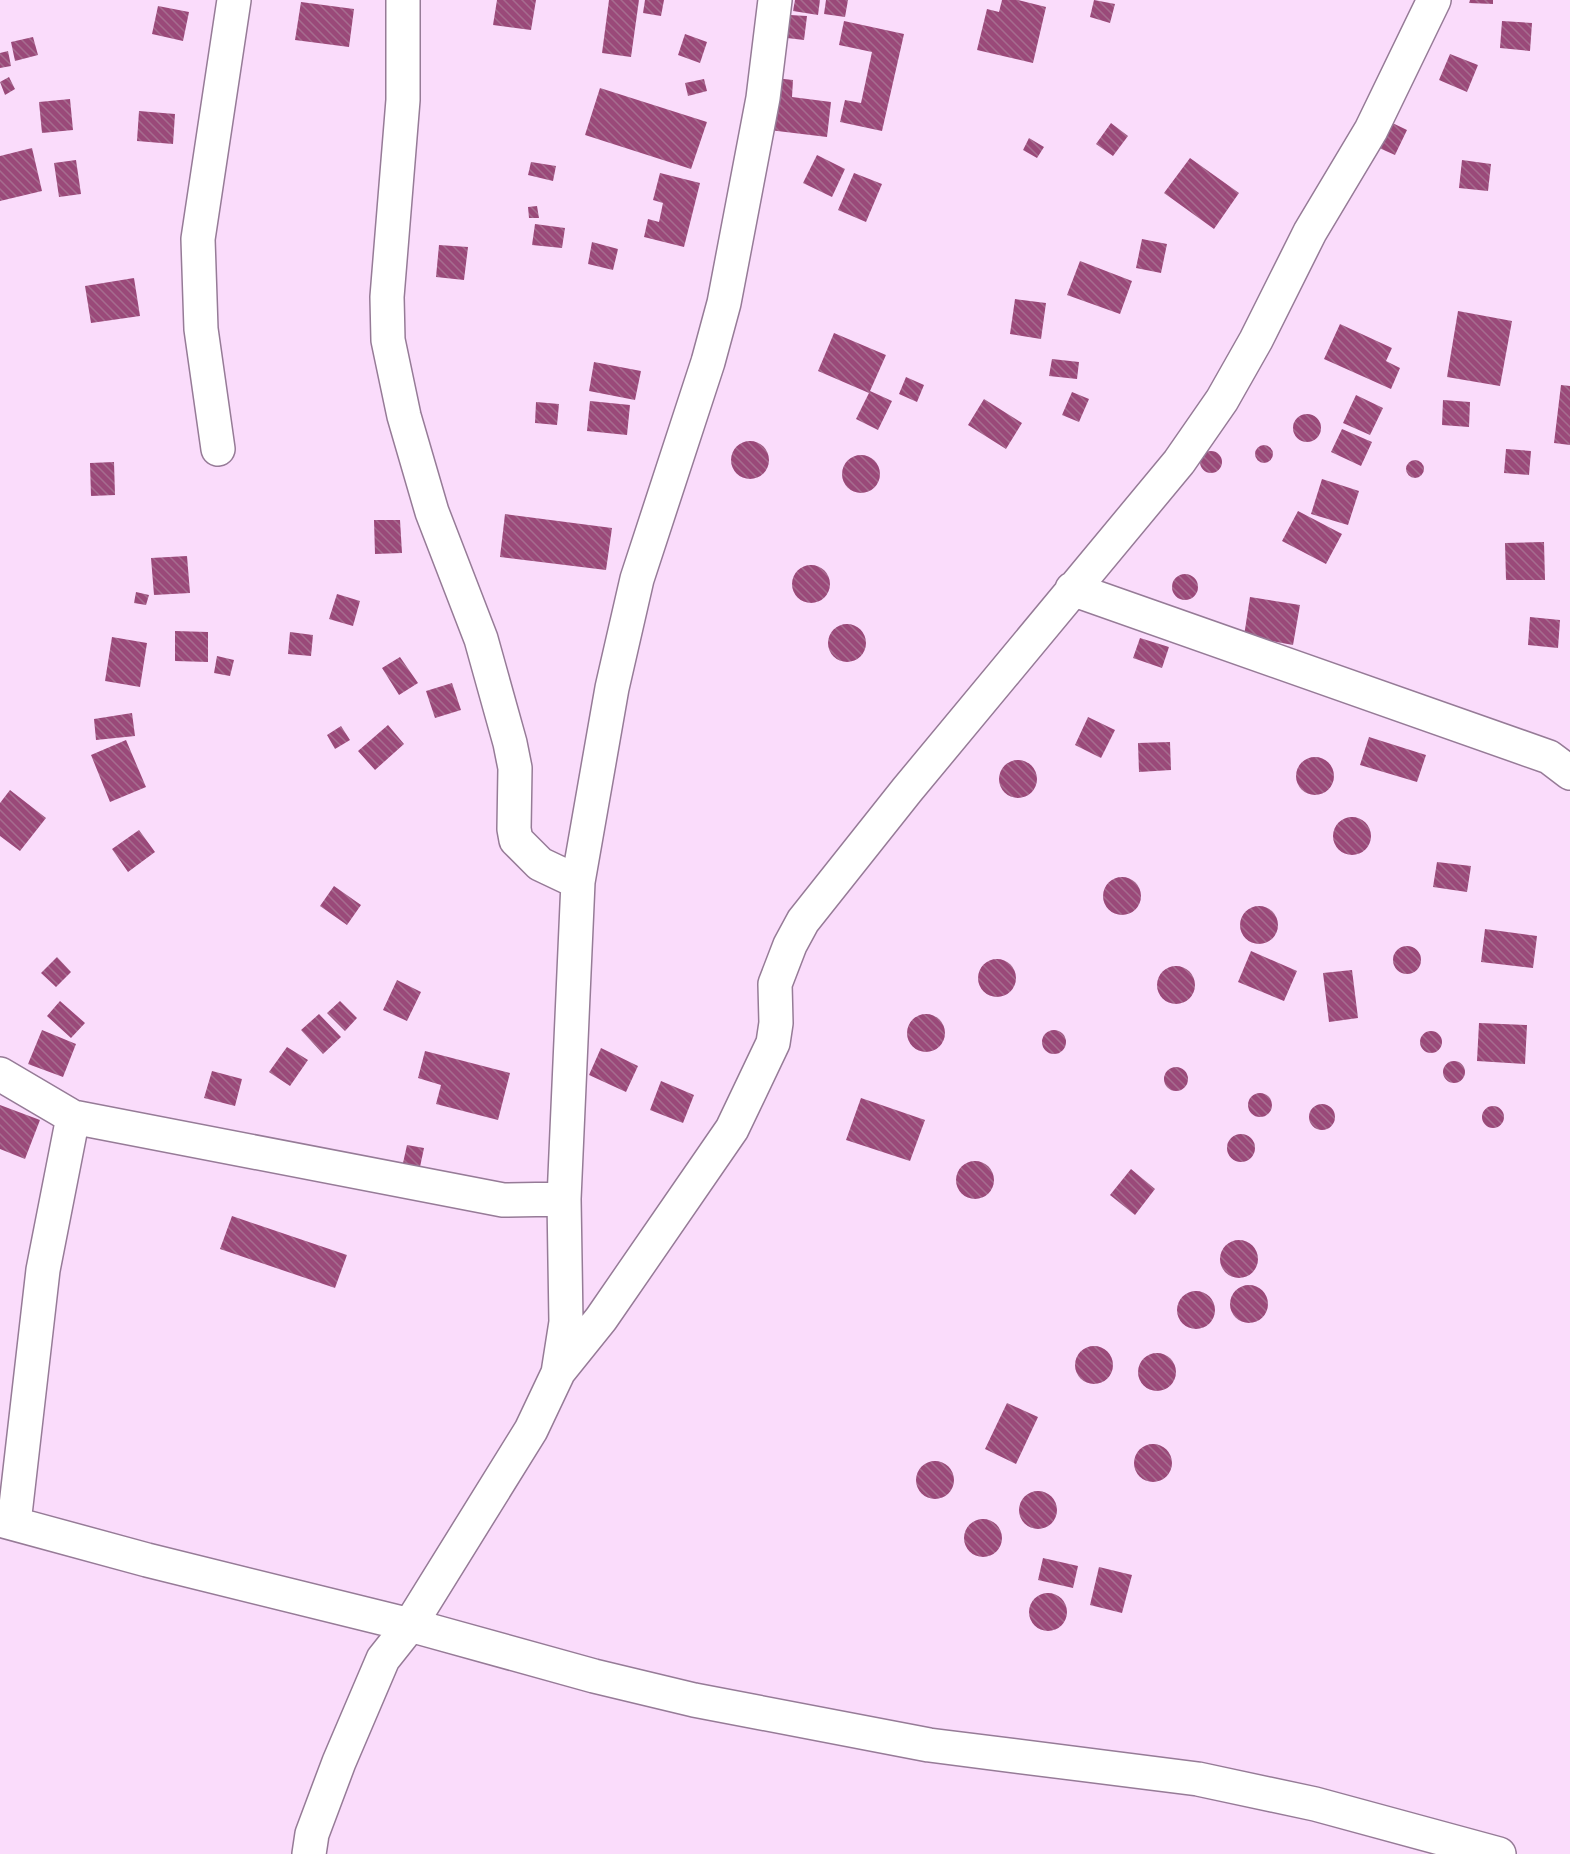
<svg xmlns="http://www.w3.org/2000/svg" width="1570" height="1854" font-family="Spectral,serif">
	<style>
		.building { fill: url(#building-back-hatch) }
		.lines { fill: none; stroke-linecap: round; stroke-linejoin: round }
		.minor-casing { stroke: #967b97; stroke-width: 36 }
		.minor { stroke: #fff; stroke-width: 33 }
	</style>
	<defs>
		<pattern id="building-back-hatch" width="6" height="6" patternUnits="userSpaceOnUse" patternTransform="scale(1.5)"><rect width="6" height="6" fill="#9a4979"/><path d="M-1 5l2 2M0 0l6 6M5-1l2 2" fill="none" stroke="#a66c8f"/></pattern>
	</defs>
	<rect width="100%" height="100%" fill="#fadcfb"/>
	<!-- building -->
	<path class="building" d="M497,0h39l-5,30 -38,-5z
		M609,0h30l-8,57 -29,-4z
		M645,0h19l-3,16 -18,-3z
		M795,0h25l-2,15 -25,-4z
		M826,0h22l-3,17 -21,-3z
		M1002,0h16l28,7 -13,56 -56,-13 10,-41 12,3z
		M1094,0l21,4 -5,19 -20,-6z
		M1470,0h23v4l-24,-1z
		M301,2l53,7 -5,38 -54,-7z
		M158,6l31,6 -6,29 -31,-7z
		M790,15l17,1 -3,24 -17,-2z
		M844,21l60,13 -22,97 -42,-9 5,-22 16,3 11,-51 -33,-7z
		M1502,21l30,2 -2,28 -30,-3z
		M685,34l22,8 -7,21 -22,-8z
		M33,37l5,18 -23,6 -4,-19z
		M8,51l3,15 -11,2v-15z
		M1450,54l28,11 -11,27 -28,-12z
		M9,77l6,12 -10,6 -5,-13z
		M775,78l18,2 -1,17 39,5 -4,35 -58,-7z
		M704,79l3,12 -19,5 -3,-13z
		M600,88l107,34 -16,47 -106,-34z
		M70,99l3,31 -31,3 -3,-31z
		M139,111l36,3 -2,30 -36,-3z
		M1380,117l27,13 -12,25 -27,-12z
		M1111,123l17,13 -15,20 -17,-12z
		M1029,138l15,9 -7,11 -14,-8z
		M32,148l10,43 -42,10v-45z
		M817,155l28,14 -13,28 -29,-14z
		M1190,158l49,35 -25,36 -50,-36z
		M76,160l5,34 -22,3 -5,-34z
		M1462,160l29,4 -3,27 -29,-3z
		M531,162l25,4 -3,15 -25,-6z
		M660,173l40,10 -16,64 -40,-10 4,-18 11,3 4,-19 -10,-3z
		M854,173l28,11 -16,38 -28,-12z
		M537,206l2,12h-10l-1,-11z
		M535,224l30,4 -3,20 -30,-3z
		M1142,239l25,5 -6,29 -25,-5z
		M592,242l26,7 -5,21 -25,-6z
		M439,245l29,2 -4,33 -28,-3z
		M1080,261l52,20 -12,33 -53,-19z
		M134,278l6,38 -49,7 -6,-37z
		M1015,299l31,4 -5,36 -31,-5z
		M1458,311l54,10 -12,65 -53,-9z
		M1340,324l52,24 -6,13 14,7 -9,21 -67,-30z
		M834,333l52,22 -16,36 22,10 -14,29 -22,-11 13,-26 -51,-22z
		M1052,359l27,3 -2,17 -28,-3z
		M594,362l47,9 -6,29 -46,-9z
		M906,377l18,8 -7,17 -18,-8z
		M1561,385l9,1v59l-16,-2z
		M1072,392l17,7 -10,23 -17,-7z
		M1356,395l27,13 -13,27 -27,-12z
		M984,399l38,24 -16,26 -38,-24z
		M1443,400l27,2 -1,25 -27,-2z
		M590,401l40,4 -3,30 -40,-4z
		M536,402l23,2 -2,21 -22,-2z
		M1293 428a14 14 0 1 1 28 0a14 14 0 1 1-28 0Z
		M1342,429l30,13 -11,24 -30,-14z
		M731 460a19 19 0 1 1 38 0a19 19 0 1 1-38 0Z
		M1255 454a9 9 0 1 1 18 0a9 9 0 1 1-18 0Z
		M1506,449l25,2 -2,24 -25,-2z
		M1200 462a11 11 0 1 1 22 0a11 11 0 1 1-22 0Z
		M842 474a19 19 0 1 1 38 0a19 19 0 1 1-38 0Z
		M1406 469a9 9 0 1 1 18 0a9 9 0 1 1-18 0Z
		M114,462l1,33 -24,1 -1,-33z
		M1322,479l37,12 -11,34 -37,-11z
		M1298,511l44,23 -16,30 -44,-23z
		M505,514l107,14 -6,42 -106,-13z
		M374,520h26l2,33 -27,1z
		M1544,542l1,38h-39l-1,-37z
		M187,556l3,37 -36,2 -3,-37z
		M792 584a19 19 0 1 1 38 0a19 19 0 1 1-38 0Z
		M1172 587a13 13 0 1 1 26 0a13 13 0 1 1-26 0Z
		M136,592l13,3 -3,10 -12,-2z
		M337,594l23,7 -7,25 -24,-7z
		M1250,597l50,8 -7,40 -49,-9z
		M1530,617l30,3 -2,28 -30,-3z
		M828 643a19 19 0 1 1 38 0a19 19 0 1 1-38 0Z
		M175,631l33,1v30l-33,-1z
		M290,632l23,3 -2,21 -23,-2z
		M112,637l35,6 -7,44 -35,-6z
		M1140,638l29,9 -7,21 -29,-10z
		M217,656l17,4 -4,16 -16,-3z
		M400,657l18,26 -19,12 -17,-27z
		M452,683l9,27 -26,8 -9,-27z
		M132,713l3,23 -39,4 -2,-21z
		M1088,717l27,13 -14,28 -26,-13z
		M388,725l16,19 -29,26 -17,-19z
		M341,726l9,14 -15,9 -8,-14z
		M1369,737l57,18 -9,27 -57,-17z
		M126,740l20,47 -36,15 -19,-47z
		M1170,742l1,28 -32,2 -1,-29z
		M1296 776a19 19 0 1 1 38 0a19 19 0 1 1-38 0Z
		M999 779a19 19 0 1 1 38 0a19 19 0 1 1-38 0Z
		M10,790l36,28 -26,33 -20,-15v-33z
		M1333 836a19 19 0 1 1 38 0a19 19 0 1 1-38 0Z
		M139,830l16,22 -27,20 -16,-23z
		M1437,862l34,4 -4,26 -34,-5z
		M1103 896a19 19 0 1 1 38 0a19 19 0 1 1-38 0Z
		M334,886l27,19 -14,20 -27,-19z
		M1240 925a19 19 0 1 1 38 0a19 19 0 1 1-38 0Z
		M1485,929l52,7 -4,32 -52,-6z
		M1393 960a14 14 0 1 1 28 0a14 14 0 1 1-28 0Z
		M1251,951l46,20 -13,30 -46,-19z
		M57,957l14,15 -15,15 -15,-14z
		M978 978a19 19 0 1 1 38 0a19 19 0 1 1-38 0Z
		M1157 985a19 19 0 1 1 38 0a19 19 0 1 1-38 0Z
		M1352,970l6,48 -29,4 -6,-49z
		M397,980l24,12 -14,29 -24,-11z
		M60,1001l25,22 -14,15 -24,-22z
		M340,1001l17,17 -12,13 -18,-18z
		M907 1033a19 19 0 1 1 38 0a19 19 0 1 1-38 0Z
		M319,1014l22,23 -18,17 -22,-24z
		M1479,1023l48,2 -2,39 -48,-3z
		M42,1030l34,14 -13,33 -35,-13z
		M1042 1042a12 12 0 1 1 24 0a12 12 0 1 1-24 0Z
		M1420 1042a11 11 0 1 1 22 0a11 11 0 1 1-22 0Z
		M287,1047l21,13 -18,26 -21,-14z
		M601,1048l37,18 -12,26 -37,-17z
		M425,1051l85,22 -12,47 -62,-16 5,-19 -23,-7z
		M1443 1072a11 11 0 1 1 22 0a11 11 0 1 1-22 0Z
		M1164 1079a12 12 0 1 1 24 0a12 12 0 1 1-24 0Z
		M212,1071l30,8 -7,27 -31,-8z
		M661,1081l33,14 -11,28 -33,-13z
		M1248 1105a12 12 0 1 1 24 0a12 12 0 1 1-24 0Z
		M861,1098l64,22 -15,41 -64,-21z
		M1309 1117a13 13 0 1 1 26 0a13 13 0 1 1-26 0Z
		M0,1105l40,15 -15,39 -25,-10z
		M1482 1117a11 11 0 1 1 22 0a11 11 0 1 1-22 0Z
		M1227 1148a14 14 0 1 1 28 0a14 14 0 1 1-28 0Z
		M407,1145l17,3 -4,19 -17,-4z
		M956 1180a19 19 0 1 1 38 0a19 19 0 1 1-38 0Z
		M1131,1169l24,20 -20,26 -25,-20z
		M232,1216l115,39 -12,33 -115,-39z
		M1220 1259a19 19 0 1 1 38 0a19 19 0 1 1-38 0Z
		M1230 1304a19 19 0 1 1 38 0a19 19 0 1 1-38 0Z
		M1177 1310a19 19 0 1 1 38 0a19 19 0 1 1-38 0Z
		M1075 1365a19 19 0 1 1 38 0a19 19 0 1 1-38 0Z
		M1138 1372a19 19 0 1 1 38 0a19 19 0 1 1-38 0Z
		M1007,1403l31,14 -22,47 -31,-15z
		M1134 1463a19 19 0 1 1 38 0a19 19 0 1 1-38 0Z
		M916 1480a19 19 0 1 1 38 0a19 19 0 1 1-38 0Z
		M1019 1510a19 19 0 1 1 38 0a19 19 0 1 1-38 0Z
		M964 1538a19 19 0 1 1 38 0a19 19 0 1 1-38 0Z
		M1043,1558l35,8 -5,22 -35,-8z
		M1099,1567l33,8 -10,38 -32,-8z
		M1029 1612a19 19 0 1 1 38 0a19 19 0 1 1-38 0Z"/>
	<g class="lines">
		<!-- minor casing -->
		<g class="minor-casing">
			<path id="minor" d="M403,0v100l-16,197 1,43 16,76 28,96 49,127 29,104 5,25 -1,61 2,11 24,24 38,18
				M218,449l-17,-120 -3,-90 36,-239
				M1072,589l477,168 21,16
				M0,1074l73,43 430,83 61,-1
				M560,1370l41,-51 131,-190 41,-86 3,-20 -1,-39 15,-39 13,-24 104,-131 272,-328 43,-62 34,-60 54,-108 61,-102 63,-130
				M0,1520l147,40 263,65 184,51 100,24 235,45 269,34 117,25 184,50
				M14,1523l29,-253 30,-153
				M309,1854l3,-20 27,-72 44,-103 27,-34 121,-195 27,-57 8,-51 -2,-123 14,-317 34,-194 25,-109 71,-217 16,-59 39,-205 12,-98"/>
		</g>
		<!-- minor -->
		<use href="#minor" class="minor"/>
	</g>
</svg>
